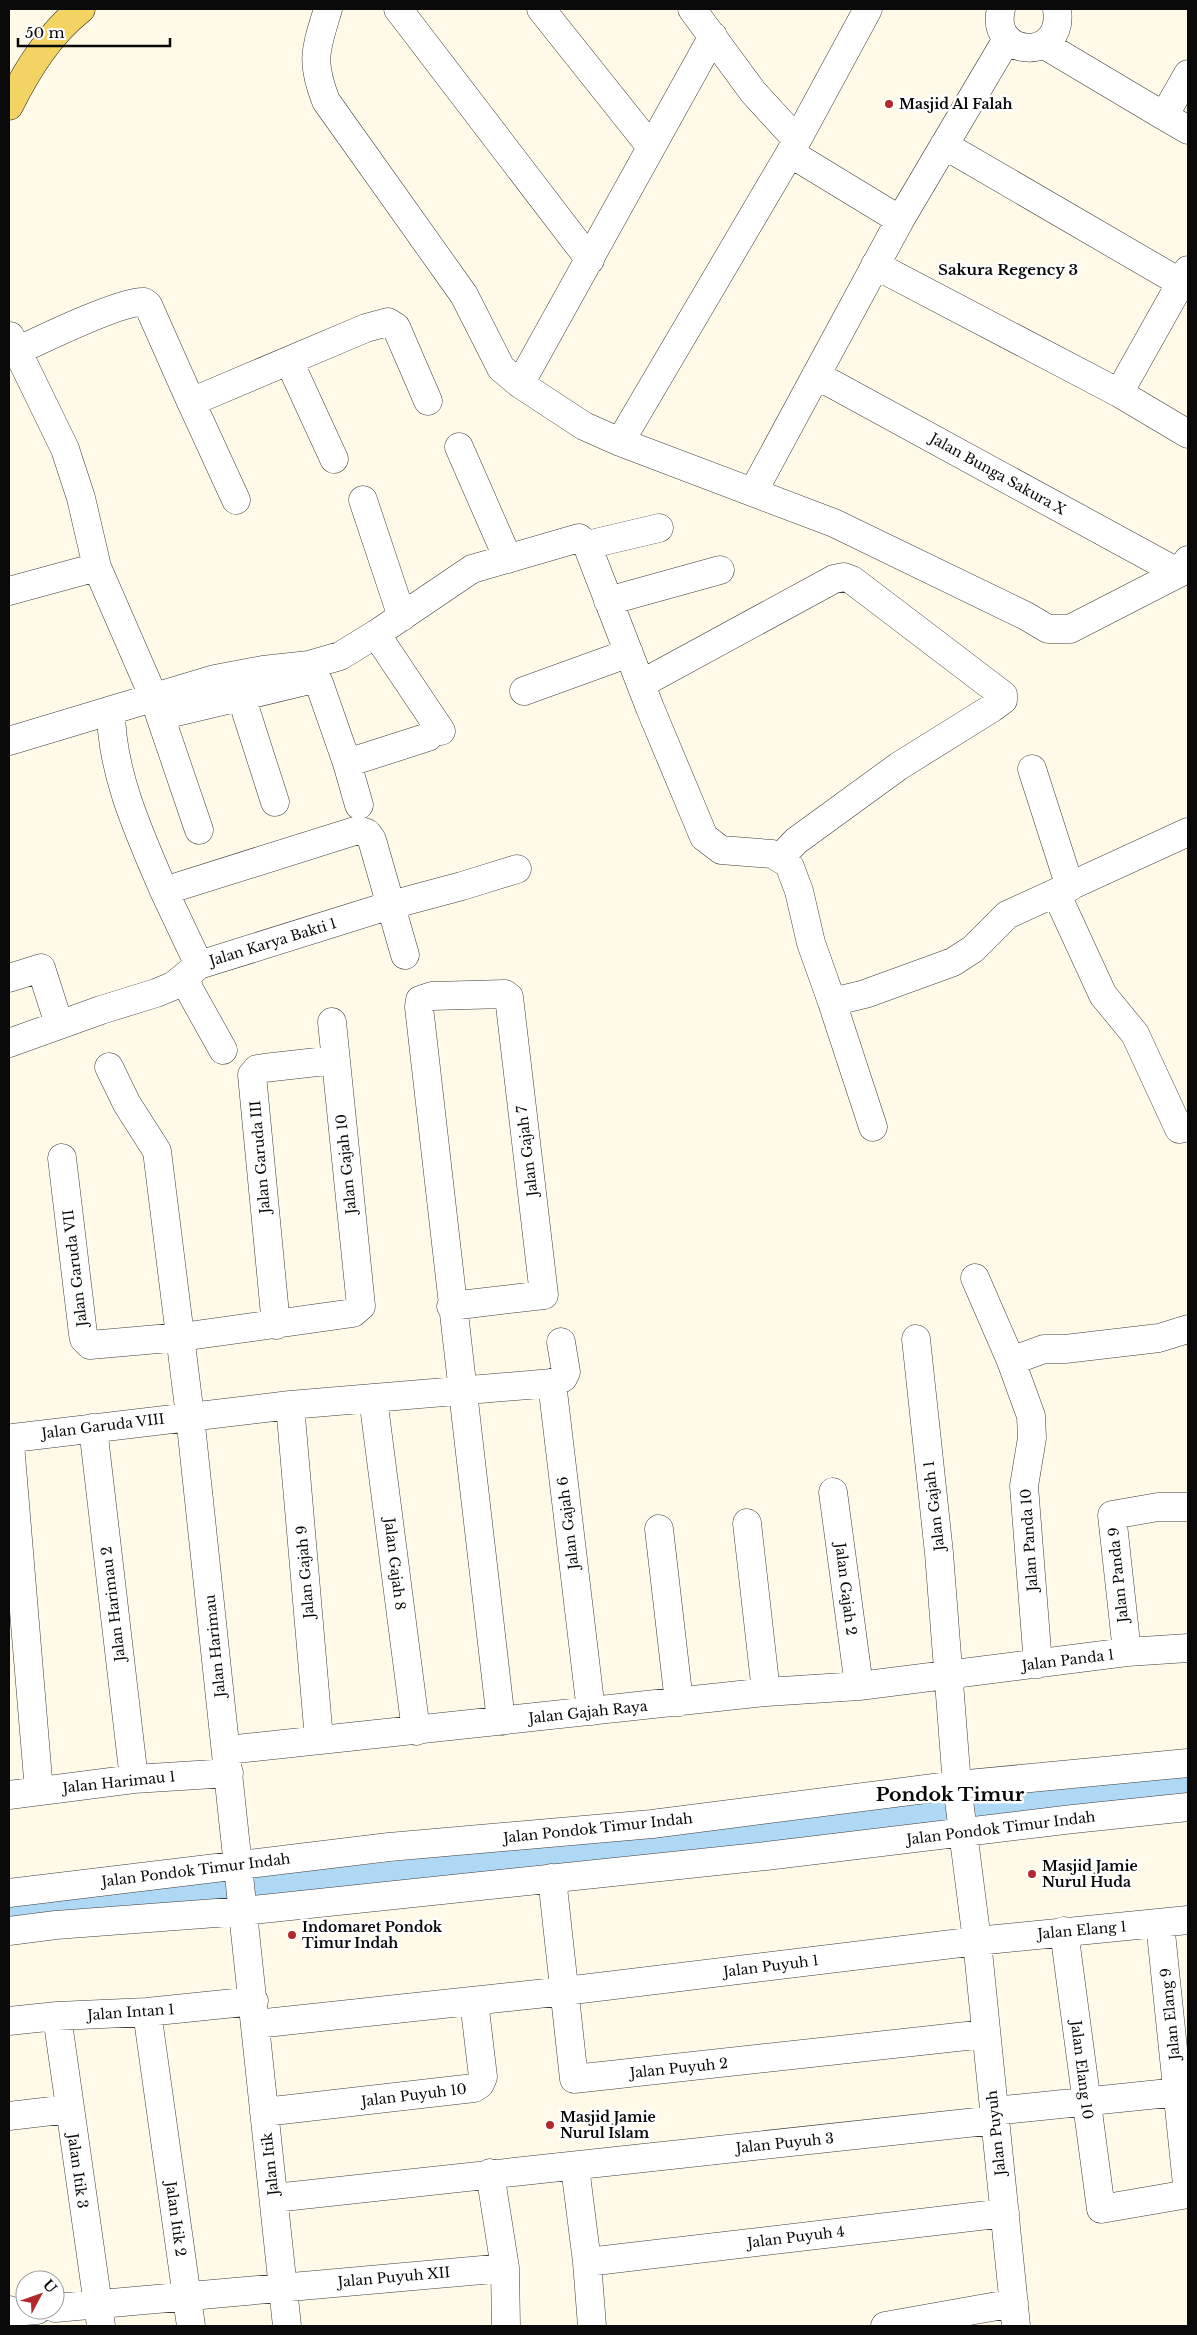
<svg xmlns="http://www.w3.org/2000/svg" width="1197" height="2335" font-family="'Libre Baskerville',serif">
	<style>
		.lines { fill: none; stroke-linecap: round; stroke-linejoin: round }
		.canal { stroke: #aed8f3; stroke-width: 21 }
		.minor-casing { stroke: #3c3c3c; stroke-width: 29 }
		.major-casing { stroke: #1a1a1a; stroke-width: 29 }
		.minor { stroke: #fff; stroke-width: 28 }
		.major { stroke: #f3d362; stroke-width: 28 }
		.poi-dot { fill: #b2292d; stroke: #fff; stroke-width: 2 }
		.labels { text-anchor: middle; stroke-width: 5; stroke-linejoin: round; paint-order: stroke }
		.poi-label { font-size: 14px; font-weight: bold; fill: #090909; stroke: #fff; text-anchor: start }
		.street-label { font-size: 14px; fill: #090909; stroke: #fff }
		.neighbourhood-label { font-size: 15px; font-weight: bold; fill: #090909; stroke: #fff }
		.district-label { font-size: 19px; font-weight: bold; fill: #090909; stroke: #fff }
	</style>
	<rect width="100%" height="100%" fill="#fefae7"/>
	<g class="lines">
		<!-- canal -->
		<path class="canal" d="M9,1914l1179,-129"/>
		<!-- minor casing -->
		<g class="minor-casing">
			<path id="minor" d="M328,9c-12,40 -18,51 -2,92l138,194 37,73 19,16 64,42 36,16 214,81 192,93 22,13h22l109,-56 9,-13
				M398,9l192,251
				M541,9l110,138
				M692,9l61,83 44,48
				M1001,9c-12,49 64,54 56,0
				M1043,44l121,72
				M1188,74l-24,42 24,14
				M944,145l244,142
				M790,153l110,67
				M875,265l244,128 69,41
				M10,336l55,113 16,49 16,69
				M17,351c23,-11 106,-51 127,-49l4,3 43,97 175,-74 22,-6 8,5 32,74
				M289,361l45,98
				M816,375l363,198
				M520,384l193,-348
				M1119,393l69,-123
				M191,402l45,98
				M620,442l170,-289 78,-144
				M459,447l49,112
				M753,492l147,-272 107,-181
				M363,500l39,117
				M587,545l72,-17
				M9,591l88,-24 57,131 45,132
				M608,601l112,-31
				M376,634l65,97
				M641,684l193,-105 10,-2 8,3 151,115v5l-11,8 -93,58 -103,75 -16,17
				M524,691l105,-38
				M241,696l34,106
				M111,710c0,63 29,125 53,181l194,-61 9,3 5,7 33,115
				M160,716l146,-35 13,2 28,80 12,42
				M9,741l206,-62 48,-9 46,-5 31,-9 36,-22 96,-65 107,-31 8,7 63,163 54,129 17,13 51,4 14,8 4,5 9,24 12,52 21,59 33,-8 88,-32 20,-13 34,-34 181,-83
				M347,763l81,-26
				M1032,769l38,118
				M164,891l35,74
				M1056,893l47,102 32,39 44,95 9,-2
				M186,977l3,12 34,61
				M9,978l32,-10 18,56
				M832,1002l41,125
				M9,1043l92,-33 55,-17 17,-7 26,-21 192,-60 71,-19 55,-17
				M109,1067l18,37 30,47 33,265 97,910
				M62,1158l21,176 1,5 6,6 91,-8 172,-24 8,-7 -29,-284
				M975,1278l36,83
				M451,1306l93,-11 -35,-298 -4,-3 -73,2 -12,4 -1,7c26,238 55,476 82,714
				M276,1325l-24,-250 5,-6 7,-1 71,-8
				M916,1339l23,214 18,232 20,156 39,385
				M552,1383l39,328
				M373,1398l43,333
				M290,1405l29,334
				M93,1428l41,351
				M833,1492l26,194
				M747,1523l19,169
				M659,1529l20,173
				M1127,1652l-15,-137 46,-8h30
				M1038,1664l-14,-178 8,-48 -1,-22 -20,-55 33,-12h21l94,-11 29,-9
				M227,1750l539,-58 93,-6 268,-34 61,-4
				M39,1791l-29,-347 3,-6 277,-33 262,-22 11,-5 3,-6 -5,-30
				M9,1795l125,-16 95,-6
				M552,1878l22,201 411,-45
				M9,1893l380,-46 263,-23 305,-39 231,-22
				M1160,1923l28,271
				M9,1931l47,-6 187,-14 523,-55 307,-37 115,-12
				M1064,1931l37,278 87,-15
				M147,2012l44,314
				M57,2016l44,310
				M9,2021l48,-5 90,-4 107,-11
				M256,2024l309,-33 412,-50 211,-21
				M994,2111l194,-20
				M264,2112l210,-24 6,-4 3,-7 -9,-76
				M9,2116l60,-7
				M575,2167l12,95 5,64
				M490,2173l15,95 1,58
				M274,2198c240,-28 481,-50 721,-78
				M587,2262l418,-49
				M55,2308l450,-40
				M9,2310l2,2 26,-2
				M885,2326l129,-23"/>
		</g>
		<!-- major casing -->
		<g class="major-casing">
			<path id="major" d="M9,106c18,-36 40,-72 72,-97"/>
		</g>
		<!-- minor -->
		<use href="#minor" class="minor"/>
		<!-- major -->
		<use href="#major" class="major"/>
	</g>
	<!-- markers -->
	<g class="poi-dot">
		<circle cx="889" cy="104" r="5"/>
		<circle cx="1032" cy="1874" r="5"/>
		<circle cx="292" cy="1935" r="5"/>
		<circle cx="550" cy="2125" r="5"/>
	</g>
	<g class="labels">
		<!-- poi labels -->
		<g class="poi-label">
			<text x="899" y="109">Masjid Al Falah</text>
			<text x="1042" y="1871">Masjid Jamie<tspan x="1042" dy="16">Nurul Huda</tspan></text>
			<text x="302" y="1932">Indomaret Pondok<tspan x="302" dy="16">Timur Indah</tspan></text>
			<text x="560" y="2122">Masjid Jamie<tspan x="560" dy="16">Nurul Islam</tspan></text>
		</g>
		<!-- street labels -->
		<g class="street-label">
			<text transform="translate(998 474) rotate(29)" y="5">Jalan Bunga Sakura X</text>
			<text transform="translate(273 942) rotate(-17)" y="5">Jalan Karya Bakti 1</text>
			<text transform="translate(527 1151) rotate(-97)" y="5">Jalan Gajah 7</text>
			<text transform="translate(260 1157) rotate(-95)" y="5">Jalan Garuda III</text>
			<text transform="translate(346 1164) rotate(-96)" y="5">Jalan Gajah 10</text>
			<text transform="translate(75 1268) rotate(-97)" y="5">Jalan Garuda VII</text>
			<text transform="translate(103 1426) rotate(-7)" y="5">Jalan Garuda VIII</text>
			<text transform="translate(934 1506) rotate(-97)" y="5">Jalan Gajah 1</text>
			<text transform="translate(568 1523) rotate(-97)" y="5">Jalan Gajah 6</text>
			<text transform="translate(1029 1540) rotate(-94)" y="5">Jalan Panda 10</text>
			<text transform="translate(395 1564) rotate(83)" y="5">Jalan Gajah 8</text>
			<text transform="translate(305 1572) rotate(-95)" y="5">Jalan Gajah 9</text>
			<text transform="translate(1118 1575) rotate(-96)" y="5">Jalan Panda 9</text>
			<text transform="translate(846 1589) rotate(83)" y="5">Jalan Gajah 2</text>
			<text transform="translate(113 1604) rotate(-97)" y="5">Jalan Harimau 2</text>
			<text transform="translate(215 1646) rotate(-96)" y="5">Jalan Harimau</text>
			<text transform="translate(1068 1660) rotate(-7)" y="5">Jalan Panda 1</text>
			<text transform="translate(588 1712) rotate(-6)" y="5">Jalan Gajah Raya</text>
			<text transform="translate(119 1782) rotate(-6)" y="5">Jalan Harimau 1</text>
			<text transform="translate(598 1828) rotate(-6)" y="5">Jalan Pondok Timur Indah</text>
			<text transform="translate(1001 1828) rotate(-7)" y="5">Jalan Pondok Timur Indah</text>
			<text transform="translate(196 1870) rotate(-7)" y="5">Jalan Pondok Timur Indah</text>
			<text transform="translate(1082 1930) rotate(-5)" y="5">Jalan Elang 1</text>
			<text transform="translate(771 1966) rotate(-7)" y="5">Jalan Puyuh 1</text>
			<text transform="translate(131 2012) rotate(-4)" y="5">Jalan Intan 1</text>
			<text transform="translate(1170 2014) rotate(-96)" y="5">Jalan Elang 9</text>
			<text transform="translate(679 2068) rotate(-6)" y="5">Jalan Puyuh 2</text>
			<text transform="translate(1082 2070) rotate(83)" y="5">Jalan Elang 10</text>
			<text transform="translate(414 2095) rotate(-7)" y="5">Jalan Puyuh 10</text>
			<text transform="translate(996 2133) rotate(-96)" y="5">Jalan Puyuh</text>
			<text transform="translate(785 2143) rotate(-6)" y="5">Jalan Puyuh 3</text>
			<text transform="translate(270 2164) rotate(-96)" y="5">Jalan Itik</text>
			<text transform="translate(78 2171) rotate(82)" y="5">Jalan Itik 3</text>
			<text transform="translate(176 2219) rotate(82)" y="5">Jalan Itik 2</text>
			<text transform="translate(796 2237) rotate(-7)" y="5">Jalan Puyuh 4</text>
			<text transform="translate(394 2277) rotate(-5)" y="5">Jalan Puyuh XII</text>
		</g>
		<!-- neighbourhood labels -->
		<g class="neighbourhood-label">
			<text x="1008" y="275">Sakura Regency 3</text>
		</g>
		<!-- district labels -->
		<g class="district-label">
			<text x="950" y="1801">Pondok Timur</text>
		</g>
	</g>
	<!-- border -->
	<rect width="1197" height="2335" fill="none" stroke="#090909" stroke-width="20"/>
	<!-- north arrow -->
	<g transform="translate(40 2295) rotate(49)"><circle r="24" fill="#ffffff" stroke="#9d9d9d"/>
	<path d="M0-4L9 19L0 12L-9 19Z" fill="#b2292d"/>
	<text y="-8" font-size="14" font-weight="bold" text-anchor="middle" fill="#090909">U</text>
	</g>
	<!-- scale -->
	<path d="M18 38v8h152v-8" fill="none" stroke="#090909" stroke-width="2.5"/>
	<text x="25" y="38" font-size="15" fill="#090909" stroke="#ffffff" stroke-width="4" paint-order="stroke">50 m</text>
</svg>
